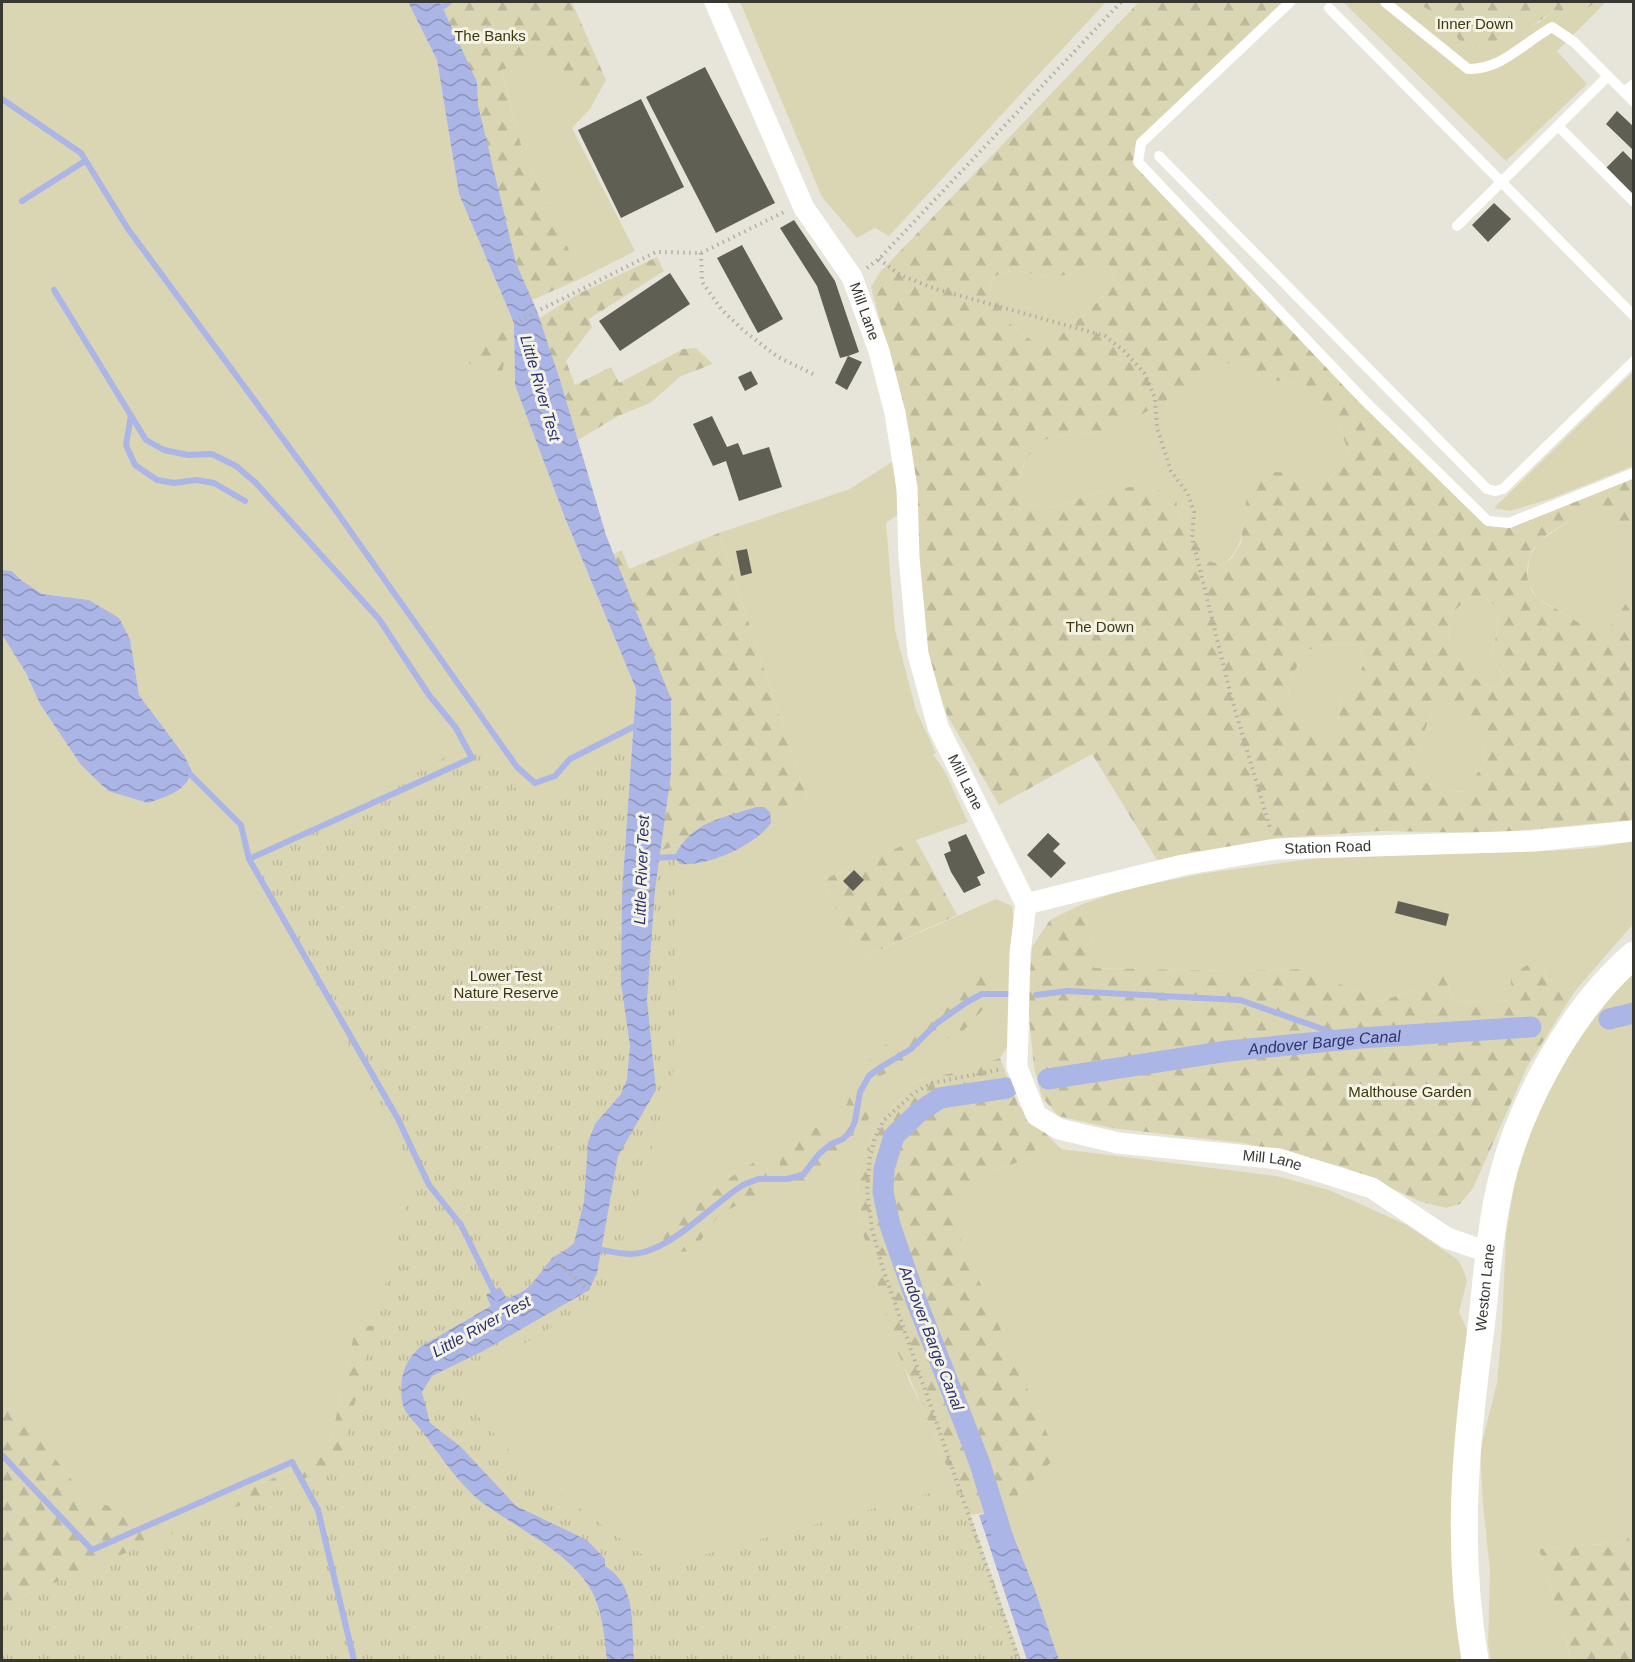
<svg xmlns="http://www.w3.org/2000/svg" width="1635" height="1662" font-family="Arial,sans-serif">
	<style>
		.grass { fill: #dad6b3 }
		.forest { fill: url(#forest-firs); fill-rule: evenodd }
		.park { fill: url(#park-tufts) }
		.water { fill: url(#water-waves) }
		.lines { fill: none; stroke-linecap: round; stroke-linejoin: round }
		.stream { stroke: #abb5e6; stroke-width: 6 }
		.canal { stroke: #abb5e6; stroke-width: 21 }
		.building { fill: #605f54 }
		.path { stroke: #b0afa5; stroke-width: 4; stroke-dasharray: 1.5 4.5; stroke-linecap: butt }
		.service { stroke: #fff; stroke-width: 10 }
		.minor { stroke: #fff; stroke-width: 21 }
		.tertiary { stroke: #fff; stroke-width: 27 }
		.labels { text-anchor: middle; stroke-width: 6; stroke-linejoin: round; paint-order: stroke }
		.park-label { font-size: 15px; fill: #3d380d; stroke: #f4f3e6 }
		.street-label { font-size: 15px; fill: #383833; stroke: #f4f3e6 }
		.water-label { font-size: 16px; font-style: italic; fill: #2e336e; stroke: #f4f3e6 }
	</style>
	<defs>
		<pattern id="forest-firs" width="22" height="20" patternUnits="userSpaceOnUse" patternTransform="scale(1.5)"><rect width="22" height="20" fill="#dad6b3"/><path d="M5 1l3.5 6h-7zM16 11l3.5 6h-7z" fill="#bcb89a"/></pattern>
		<pattern id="park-tufts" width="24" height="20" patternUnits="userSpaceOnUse" patternTransform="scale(1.5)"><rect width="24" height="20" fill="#dad6b3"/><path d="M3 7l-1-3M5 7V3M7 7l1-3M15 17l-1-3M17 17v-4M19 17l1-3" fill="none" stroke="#bcb89a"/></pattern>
		<pattern id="water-waves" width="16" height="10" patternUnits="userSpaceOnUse" patternTransform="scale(1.5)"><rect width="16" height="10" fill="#abb5e6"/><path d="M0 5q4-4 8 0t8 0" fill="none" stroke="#8c94bb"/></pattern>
	</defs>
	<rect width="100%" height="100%" fill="#e7e5d9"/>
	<!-- grass -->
	<path class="grass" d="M2,2h406l29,58 22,134 55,129 1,62 50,133 71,171 -14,204 -202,454 -64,-22 -28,129 -115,51 5,26 -216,129 83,-163 -60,-77 -23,-19v-770l24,42 14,31 41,61 27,26 40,12 44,-32 -8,-16 -45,-60 -9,-56 -41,-39 -47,-6 -21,-14 -9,-9 -10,-1z
		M740,2h366l-217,234 -14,-8 -18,10 -35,-41z
		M1343,2h72l21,12 32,36 72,-28 15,-12c21,4 24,7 40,-8h11l-49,49 30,33 -81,77z
		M544,57l46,52 -18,19 63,123 -53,27 -59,-126 -22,-83z
		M1090,264h18l7,9 -3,9 -9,15 -52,47h-15l-29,-23 -17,-34 3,-10c30,-14 34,1 61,0 11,0 26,-9 36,-13z
		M1207,363h21l20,7 12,8 33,5 17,10 15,12 15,22 9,28 -9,13 -13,13 -16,-2 -65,24c-3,24 -2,47 -24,62l-13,-4 -30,-46 -3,-16 -70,-9 -52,17 -27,-3 -9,-21 7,-22 12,-18 18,-7 48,-5 96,-59z
		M1633,372v94l-83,33 -40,12 -16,-3z
		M893,461l6,53 -13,9 9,107 21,80 20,43 -3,1 12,18 23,50 -52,18 -94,40 39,78 135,-59 16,7 3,26 -5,111 -10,15 -48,15 -36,8 -41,47 -17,46 2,49 49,158 13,25 33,81 8,30 -329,143 -202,-284 228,-525 147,-52 -88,-266 131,-44z
		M1591,510l16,5 9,5 17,27v45l-22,34 -14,3 -19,-5 -14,-11 -26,-14 -11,-17 2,-23 9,-17 37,-25z
		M1484,596l13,11 1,22 -7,26 13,23 -3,10 -16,-2 -13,-10 -18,-23 -6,-17 3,-22 16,-15z
		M1348,643l13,5 3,14 -4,12 -20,24 -1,20 -6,14 -17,2c-15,-12 -29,-28 -28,-49 0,-4 15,-27 18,-34l16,-6z
		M1446,702l16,7 22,34 -1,23 -19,25 -11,1 -31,-11 -9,-15 18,-54z
		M1633,841v83l-58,67 -27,-11 -8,-22 -27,42 -60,2 -9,-29 -30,17 -33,11 -77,-32 -63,2 -148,-3 -2,-34 -13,-28 47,-17 81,-16 119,-16 227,-6 41,-3z
		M1633,968v561l-7,13 -87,7 29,98 2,13h-79l-3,-15 2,-75 -7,-65 -3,-55 17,-67 5,-56 4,-92 8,-49 1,-21 31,-75 29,-51z
		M1061,1149l215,27 53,14 78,35 51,35 5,9 4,12 -8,31 10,22 -1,326h-409l-25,-73 -31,-77 53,-54 -109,-245 40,-39z"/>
	<!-- forest -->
	<path class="forest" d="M432,2h140l34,78 -16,29 -46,-52 -43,13 22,82 59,126 -50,22 -16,-37z
		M1139,2h150l-148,141 -3,19 350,359 21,2 124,-46v70c-14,-23 -16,-29 -42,-37 -15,7 -41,20 -52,32 -15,15 -17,45 1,58 7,6 17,8 25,14 18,12 24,16 46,12l22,-34v228l-143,13 -109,-2 -91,6 -133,23 -65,-106 -93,51 -52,-90 -20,-56 -17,-224 -39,-148 9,-15zM1090,264h18l7,9 -3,9 -9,15 -52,47h-15l-29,-23 -17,-35 3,-9c30,-14 34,1 61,0 11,0 26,-9 36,-13zM1207,363h21l20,7 12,8 33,5 17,10 15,12 15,22 9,28 -9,13 -13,13 -35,-8 -17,-1 -19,10 -10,20 -5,41 -9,15 -10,7 -13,-4 -30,-46 -3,-16 -20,-10 -25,-2 -25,3 -52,17 -27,-3 -9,-22 7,-21 12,-18 18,-7 48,-5 21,-6 59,-35zM1484,596l13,11 1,22 -7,26 13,23 -3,10 -16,-2 -13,-10 -18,-23 -6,-17 3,-22 16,-15zM1348,643l13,5 3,14 -4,12 -20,24 -1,20 -6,14 -17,2c-15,-12 -29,-28 -28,-49 0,-4 15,-27 18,-34l16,-6zM1446,702l16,7 22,34 -1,23 -19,25 -11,1 -31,-11 -9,-15 18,-54z
		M1415,2h180c-16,15 -19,12 -40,8 -27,21 -55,30 -87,40l-32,-36z
		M657,257l7,14 -75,48 3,8 -26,34 9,24 36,-18 8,16 64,-34 13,-1 17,16 -32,12 -31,27 -32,13 -40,24 -17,-57 -23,-64 40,-25z
		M495,323l8,3c9,12 -1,37 -1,53l-40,-19 8,-10 3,-8z
		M719,533l88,266 -147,52 8,-55 -54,-242 8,-4 7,19z
		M916,840l41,75 -96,43 -39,-78z
		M1078,906l13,28 3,34 147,3 63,-2 77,32 33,-11 18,-19 12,2 9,29 60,-2 -3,-25 30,-17 8,22 27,11 -48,76 -54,121 -13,16 -14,4 -24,-6 -79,-35 -100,-24 -132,-15 -53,-12 -16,-19 -8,-29 -6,-62 4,-59 18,-27z
		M988,966l7,6v13l-7,19 -25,27 -33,15 -19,19 -19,5 -19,10 -7,-7c0,-15 17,-31 32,-33 5,-1 9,-1 14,-3l42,-35 4,-10 12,-17 9,-8z
		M1000,1058l18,47 43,44 -74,23 -39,39 109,245 -54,54 -33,5 -10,-29 -5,1 -33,-81 -27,-60 -35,-123 -2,-49 17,-46 41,-47 36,-8z
		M855,1084l15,10 2,17 -12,27 -11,11 -6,12 -9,10 -12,9 -25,6 -12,-1c-2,-6 -5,-12 -5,-18 -2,-12 17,-38 30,-39 8,-1 14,4 22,-2 12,-9 17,-29 23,-42z
		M753,1163h5l6,3 5,18 -4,7 -45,23 -26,35c-17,7 -24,0 -33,-13l8,-21 30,-11 32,-27z
		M356,1325l32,2 -19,191 -151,14 -5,-27 115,-51z
		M2,1401l23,19 60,77 91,35 -167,70 -7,-3z
		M1633,1529v131h-63l-2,-13 -29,-98 86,-7z"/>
	<!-- park -->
	<path class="park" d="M632,737l-8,126 52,-17 -2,223 -38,135 -34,92 -149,92 71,79 135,100 301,-82 61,175h-1019v-61l7,3 330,-138 75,-291 -162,-311 228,-124 44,61 22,3z"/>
	<!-- water -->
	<path class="water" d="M408,2h32l37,80 1,23 38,158 21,48 24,72 45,152 65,164v75l-16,116 -8,110 9,90 -38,66 -21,117 -8,17 -104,60 -53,26 -10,16 8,31 31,24 55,59 71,34 18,19v7c33,20 26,61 29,94h-27c-3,-28 -5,-59 -24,-82 -26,-32 -66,-50 -99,-74 -25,-19 -44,-49 -62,-73 -6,-8 -17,-17 -19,-26 -5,-23 0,-43 17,-58l71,-41 -5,-11 14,-8 7,12 15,-7 9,-7 21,-27 15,-9 7,-6 10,-41 4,-60 7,-18 26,-30 6,-15 3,-33 -9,-63 1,-90 14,-204 -71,-171 -50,-133 -1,-62 -55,-129 -22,-134z
		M2,570l10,1 9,9 21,14 47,6 30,18 11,21 9,56 45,60 8,16c-6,21 -25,25 -44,32l-40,-12 -27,-26 -41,-61 -14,-31 -23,-37 -1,-5z
		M756,807h8l6,5 1,11c-16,23 -64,44 -91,41l-6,-7c18,-36 47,-38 82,-50z
		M1003,1510l31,77 25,73h-32l-48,-145z"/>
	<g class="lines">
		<!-- stream -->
		<path class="stream" d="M438,10l11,-8
			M2,99l79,54 47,76 206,279 183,259 18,16 20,-7 15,-17 69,-35
			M22,201l63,-40
			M54,290l92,150 18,10 24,5 24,-1 24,12 19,16 124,137 50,76 27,33 16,30 -223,101
			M131,415l-5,30 9,20 22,15 17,3 22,-3 18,3 31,18
			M191,775l50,50 8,34 149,260 31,66 32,40 36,73
			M653,858l21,-1
			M1036,995l32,-4 172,9 111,39
			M593,1248c16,3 35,9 51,4 34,-9 69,-48 99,-67l15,-6h29l16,-4 16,-21 12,-10 12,-5 8,-8 4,-10 5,-29 9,-16 12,-9 30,-18 26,-26 30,-21 15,-8h30
			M2,1455l90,95 200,-88 26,48 36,150"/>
		<!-- canal -->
		<g class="canal">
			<path d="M1609,1019l25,-6"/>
			<path id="s1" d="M1048,1079l180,-28 133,-13 170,-11"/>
			<path d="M1003,1538l-24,-77 -63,-161 -26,-75 -7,-33 1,-23 10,-33 25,-24 21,-14 67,-10"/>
		</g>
	</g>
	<!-- building -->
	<path class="building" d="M705,67l70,136 -59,30 -70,-136z
		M641,99l43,88 -63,31 -43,-88z
		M1617,111l17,16v20l-2,2 -26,-25z
		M1623,151l11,11v35l-29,-28z
		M1494,203l17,16 -23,23 -16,-17z
		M794,220l41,61 24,71 -11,4 14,6 -15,28 -12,-7 13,-27 -8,2 -23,-72 -37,-58z
		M742,245l41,74 -25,14 -41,-75z
		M670,273l20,31 -70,47 -21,-30z
		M751,371l7,13 -13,7 -7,-14z
		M712,416l15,31 11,-4 5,12 26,-8 13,40 -43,14 -13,-40 -13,5 -20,-42z
		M747,549l5,24 -11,3 -5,-25z
		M1048,833l12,11 -7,7 13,12 -15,15 -24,-23z
		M966,834l19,39 -8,4 4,8 -17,8 -13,-21 -7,-18 7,-3 -3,-9z
		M854,870l10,10 -11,11 -10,-10z
		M1398,901l51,13 -3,12 -51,-13z"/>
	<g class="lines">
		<!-- path -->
		<path class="path" d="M701,253l1,29 20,28 22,21 34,26 37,18
			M879,259l21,16 36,14 169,47 19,15 21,23 10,24 2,30 14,43 17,23 6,18 -2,25 39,159 40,135
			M867,268l12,-9 242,-257
			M514,323l142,-71 45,1 85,-42
			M622,893l33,-3
			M998,1070l-66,13 -18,10 -30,27 -9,17 -5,20 -3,33 5,39 10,37 137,394
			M552,1258l37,32"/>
		<!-- service -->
		<path class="service" d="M1290,2l-149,141 -3,19 226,238 124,121 21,2 125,-50
			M1385,2l83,67c33,1 57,-27 84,-42l22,15 60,60
			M1329,8l305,308
			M1624,92l10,-8
			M1558,126l76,76
			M1159,156l328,333 8,2 8,-2 131,-128
			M1457,226l151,-150"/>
		<!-- minor -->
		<g class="minor">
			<path id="s2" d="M715,2l89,206 48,69 27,74 16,62 12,75 2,70 9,96 20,73 88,177 -6,49 -3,114 19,48 23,14 59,14 161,16 93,29 75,50 41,14"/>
			<path id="s3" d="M1026,904l157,-39 93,-16 256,-8 102,-10"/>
		</g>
		<!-- tertiary -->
		<path class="tertiary" id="s4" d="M1475,1660c-19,-112 -10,-212 5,-324 6,-47 8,-94 18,-140 17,-84 71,-185 136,-241"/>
	</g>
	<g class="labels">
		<!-- park labels -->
		<g class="park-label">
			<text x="1475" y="29">Inner Down</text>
			<text x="490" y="41">The Banks</text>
			<text x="1100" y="632">The Down</text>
			<text x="506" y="981">Lower Test<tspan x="506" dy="17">Nature Reserve</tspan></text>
			<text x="1410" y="1097">Malthouse Garden</text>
		</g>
		<!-- street labels -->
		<g class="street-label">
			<text dy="5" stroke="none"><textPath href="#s2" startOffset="345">Mill Lane</textPath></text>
			<text dy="5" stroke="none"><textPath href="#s2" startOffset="831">Mill Lane</textPath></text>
			<text dy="5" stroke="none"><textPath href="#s3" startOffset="308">Station Road</textPath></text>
			<text dy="5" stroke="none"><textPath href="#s2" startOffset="1425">Mill Lane</textPath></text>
			<text dy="5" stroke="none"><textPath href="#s4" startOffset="374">Weston Lane</textPath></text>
		</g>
		<!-- water labels -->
		<g class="water-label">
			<text transform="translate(541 388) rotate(74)" y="6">Little River Test</text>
			<text transform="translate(641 870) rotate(-88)" y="6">Little River Test</text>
			<text dy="6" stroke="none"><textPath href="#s1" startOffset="279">Andover Barge Canal</textPath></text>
			<text transform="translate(481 1326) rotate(-29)" y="6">Little River Test</text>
			<text transform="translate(932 1338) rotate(69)" y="6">Andover Barge Canal</text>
		</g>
	</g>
	<!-- border -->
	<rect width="1635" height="1662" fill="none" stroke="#383833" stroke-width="6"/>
</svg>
